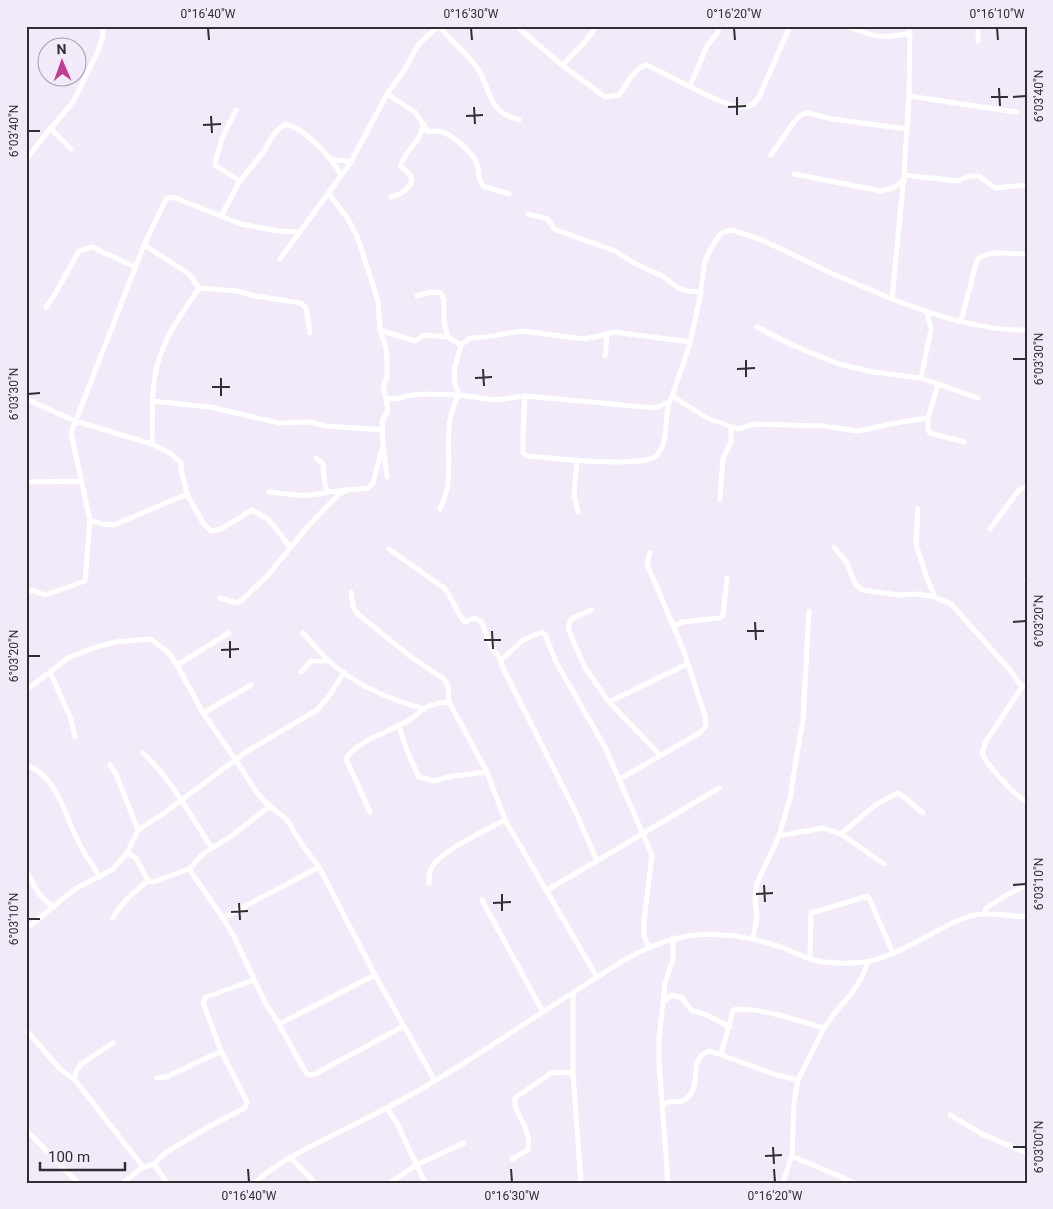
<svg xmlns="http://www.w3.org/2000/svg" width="1053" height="1209" font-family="Roboto,sans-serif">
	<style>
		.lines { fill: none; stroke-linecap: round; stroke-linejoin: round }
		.street { stroke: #fff; stroke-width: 5 }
		.ticks { fill: none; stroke: #302d33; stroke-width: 2 }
		.neatline { fill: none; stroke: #302d33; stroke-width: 2 }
		.ticks-label { font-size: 12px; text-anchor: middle; fill: #302d33 }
	</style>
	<rect width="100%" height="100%" fill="#f2e9f9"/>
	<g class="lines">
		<!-- street -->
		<path class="street" d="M439,26c11,14 24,24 35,38 19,22 9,46 45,56
			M516,26l46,39 43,32 14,-2c7,-9 16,-28 27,-30 24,9 80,45 101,42 6,-1 8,-5 12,-10l31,-71
			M848,26c23,11 37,13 62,7
			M978,41v-15
			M562,65l22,-22 13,-17
			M690,86l17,-40 10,-13 3,-7
			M387,94l28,18 13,20c3,-1 8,-1 11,-1 11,2 35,22 38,33 2,8 1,15 6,22l26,8
			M909,96l107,16
			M236,110l-14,28 -7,25 1,3 24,15c7,-8 14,-17 21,-26 8,-11 12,-24 25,-31 21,6 45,33 55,51
			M50,128l21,21
			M771,155l23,-33 7,-7 7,-2 25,6 74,10
			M332,159l19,3
			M26,160l19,-25 25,-29 6,-10 23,-47 4,-14 -1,-9
			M794,174l87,17 12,-3 11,-8
			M904,175l54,6 12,-5h9l16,12 32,-3
			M329,194l19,25 9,17 17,52 4,14 2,28 6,18 1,11v18l-4,9 3,12
			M391,197c8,-2 26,-11 19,-22 -2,-3 -7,-6 -9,-9 2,-11 10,-17 16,-26 3,-4 5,-10 7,-16
			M528,214l20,5 6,10 61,22 19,12 28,13 18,13 7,2 14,1
			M221,216l19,-35
			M144,245l45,29 10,14
			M280,259l71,-97 36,-68 16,-22 16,-28 19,-18
			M417,296l13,-4 11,1 3,7v22l4,15 13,8
			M892,299c42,16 90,32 135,31
			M46,307l8,-11 25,-45 13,-4 43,20
			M961,321l16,-61c10,-11 35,-6 50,-6
			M757,327l35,18 47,19 34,8 48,6 57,20
			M380,330l35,11 9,-6 24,2
			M605,356l2,-22 7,-2 76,10
			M921,378l10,-49 -4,-18
			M938,385l-10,33v12l2,3 34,9
			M525,396l-2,36v21l5,3c22,2 117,13 129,-1 14,-16 5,-42 15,-59l17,-49 10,-45 6,-41 6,-13 10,-15 10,-3 29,9 71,34 61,26 12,-124 5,-79 1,-70
			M672,396l35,22 31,11 17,-5 69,2 34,5 43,-9 27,-4
			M26,399l49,22 77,23
			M152,401l58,6 69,16 31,-1 15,4 58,4
			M316,458l7,6 1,14 3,14 41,-4 5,-5 9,-35
			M577,460l-3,34 4,18
			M387,477l-4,-32 -1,-24 6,-10 -2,-13 10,1 10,-3 16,-2 37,1 36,5 30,-4 131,12 12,-6
			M26,482l54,-1
			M269,492c19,2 39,6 58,0
			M187,494l16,29 8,8 10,-2 31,-19 17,10 21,27
			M720,499l3,-41 8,-16v-15
			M440,509c4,-9 7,-17 8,-26 3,-29 -5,-63 11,-88l-5,-15 1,-14 6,-21 9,-7 16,-1 36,-6 63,8 22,-5
			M918,509l-2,35 12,37 7,16
			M90,520l12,4 12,1 73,-31 -6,-25v-6l-10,-9 -19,-10c1,-20 -1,-42 2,-62 4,-36 25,-65 45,-94l38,3 18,5 46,7 5,5 4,25
			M990,529l29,-39 8,-4
			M834,547l13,16 8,21 7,6 36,5 19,-1 18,3 16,7 59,66 12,17
			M389,549l55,39c9,11 12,24 21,34l10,-4 7,4 9,25 10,13 1,6 76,151 19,44 122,-73
			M1026,580l1,-2
			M26,591l6,-1 13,5 40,-14 5,-61 -19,-87 73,-188 22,-46 7,-2 68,27 37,7 22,1
			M351,592l2,15 5,7 53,43 33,22 4,7 1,16 38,70 18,48 92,157
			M220,598l17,5 5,-3 26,-25 41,-50 29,-30 9,-5
			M591,610l-20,9 -3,9 16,38 25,36
			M674,626l8,-4 38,-4 3,-3 4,-37
			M303,633c9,10 17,20 27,29 26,23 61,38 94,47
			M501,660l22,-20 19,-8 3,2 11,28 49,85 47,108 -8,66v15l5,11
			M177,665l52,-32
			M50,672l18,-14 31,-12 17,-4 34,-3 18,13 9,13 26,48 33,47 19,30 9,11 23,19 16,26 16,21 56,108 60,106
			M301,672l10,-11h18
			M1027,684l-5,3 -37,56 -3,11c7,13 32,41 45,48
			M26,690l24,-18 21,47 4,18
			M203,713l48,-28
			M399,726l8,25 12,26 15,4 19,-5 34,-4
			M143,753c26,23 49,65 69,95
			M660,755l-51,-53 78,-38
			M110,765l6,9 22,56
			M26,769l5,-2c28,14 34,49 47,74 6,13 15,24 22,36
			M620,779l81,-47 5,-6 -1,-10 -22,-67 -36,-85 3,-11
			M370,812l-24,-53c8,-17 45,-28 62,-38 7,-4 12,-11 19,-14 7,-3 14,-5 22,-5
			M841,834l33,-28 23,-13 6,3 20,17
			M779,836l44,-8 18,6 43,30
			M127,853l9,5 12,23 5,1 36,-13 14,-15 27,-17 40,-31
			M26,869c7,16 13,29 28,38
			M189,869l34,49 11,19 32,67 13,20 27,49 4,2 5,-1 89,-48
			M429,883c0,-6 0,-11 3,-16 9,-16 56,-38 73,-47
			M547,890l50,-29
			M482,900l61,112
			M985,915l1,-7 19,-12 22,-11
			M113,918c9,-16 21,-26 35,-37
			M223,918l96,-51
			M26,929l49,-40 38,-20 14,-16 11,-23 29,-19 79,-59 71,-42 12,-14 15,-24
			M753,939l4,-23 -2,-17 2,-16 22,-47 11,-38 6,-38 7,-40 6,-109
			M810,959l1,-46 57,-17 25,57
			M573,993v81l8,109
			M663,1002l9,-7 10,3 9,12 16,5 23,12
			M279,1024l96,-49
			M26,1030l34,39 15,11 68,87
			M721,1054l12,-43 3,-2c30,0 59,11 88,19
			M157,1078l10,-1 54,-26
			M75,1080l1,-8 5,-8 32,-21
			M662,1106c2,-1 4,-3 6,-4 10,-2 14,3 22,-7 11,-13 -2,-39 20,-44l67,24 21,5
			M387,1108l10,15 28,60
			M950,1115l34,20 43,18
			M26,1130l52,53
			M792,1156l63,27
			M290,1157l25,26
			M512,1159l16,-9c4,-25 -15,-34 -13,-52l36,-25 13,-1 9,2
			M154,1164l13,19
			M123,1183l20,-16 11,-3 11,-11 45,-27 35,-18 2,-6 -26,-51 -18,-49 3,-5 48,-17
			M254,1183c22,-19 47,-32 73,-45 36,-18 72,-35 106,-56 47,-28 92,-59 138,-88 36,-23 74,-52 118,-58 29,-4 61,1 89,10 11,4 21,9 32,13 18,5 37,5 55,3 32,-4 70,-34 102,-45 18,-6 41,-1 60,0
			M390,1183l26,-18 48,-22
			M668,1183l-9,-121v-22l6,-57 8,-24v-21
			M785,1183l-1,-4 8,-23 2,-54 4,-22 26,-52 13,-18 14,-16 11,-17 6,-15
			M1025,1183l2,-6"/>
	</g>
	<!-- ticks -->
	<path class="ticks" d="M208,28l1,12M471,28l1,12M734,28l1,12M997,28l1,12M999,88l1,18M737,97v18M991,97h17M1013,97l13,-1M474,107l1,17M728,107l18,-1M211,116l1,17M466,116l17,-1M203,125l18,-1M28,131h12M1013,359h13M746,360v17M483,369l1,17M737,369l18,-1M221,378v18M475,378l17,-1M212,387h18M28,394l12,-1M755,622l1,18M1013,622l13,-1M492,631l1,18M747,631h17M484,640h17M230,641v17M221,650l18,-1M28,656h12M764,885l1,17M1013,885l13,-1M502,894v17M756,894l17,-1M239,903l1,17M493,903l18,-1M231,912l17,-1M28,919h12M773,1147l1,17M1013,1147h13M765,1156l17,-1M248,1169l1,13M511,1169l1,13M774,1169l1,13"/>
	<!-- border -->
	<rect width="1053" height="1209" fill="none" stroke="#f2e9f9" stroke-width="55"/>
	<!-- north arrow -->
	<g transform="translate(62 62) rotate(358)"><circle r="24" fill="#f2e9f9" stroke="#a49eaa"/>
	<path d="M0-4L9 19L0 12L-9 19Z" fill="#bb4092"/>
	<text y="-8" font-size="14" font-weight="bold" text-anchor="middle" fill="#302d33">N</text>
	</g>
	<!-- scale -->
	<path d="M40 1162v8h85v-8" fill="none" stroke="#302d33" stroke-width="2.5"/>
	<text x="48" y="1162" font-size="15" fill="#302d33" stroke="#f2e9f9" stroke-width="4" paint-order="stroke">100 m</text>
	<rect x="28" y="28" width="998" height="1154" class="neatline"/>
	<g class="ticks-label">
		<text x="208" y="18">0°16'40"W</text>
		<text x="471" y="18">0°16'30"W</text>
		<text x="734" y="18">0°16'20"W</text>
		<text x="997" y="18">0°16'10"W</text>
		<text transform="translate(1039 96) rotate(-90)" y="4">6°03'40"N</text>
		<text transform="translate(14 131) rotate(-90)" y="4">6°03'40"N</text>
		<text transform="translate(1039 359) rotate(-90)" y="4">6°03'30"N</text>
		<text transform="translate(14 394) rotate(-90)" y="4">6°03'30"N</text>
		<text transform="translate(1039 621) rotate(-90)" y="4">6°03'20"N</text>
		<text transform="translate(14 656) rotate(-90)" y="4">6°03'20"N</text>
		<text transform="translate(1039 884) rotate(-90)" y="4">6°03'10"N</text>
		<text transform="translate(14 919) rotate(-90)" y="4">6°03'10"N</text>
		<text transform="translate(1039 1147) rotate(-90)" y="4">6°03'00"N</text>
		<text x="249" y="1200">0°16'40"W</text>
		<text x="512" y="1200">0°16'30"W</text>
		<text x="775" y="1200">0°16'20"W</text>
	</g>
</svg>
